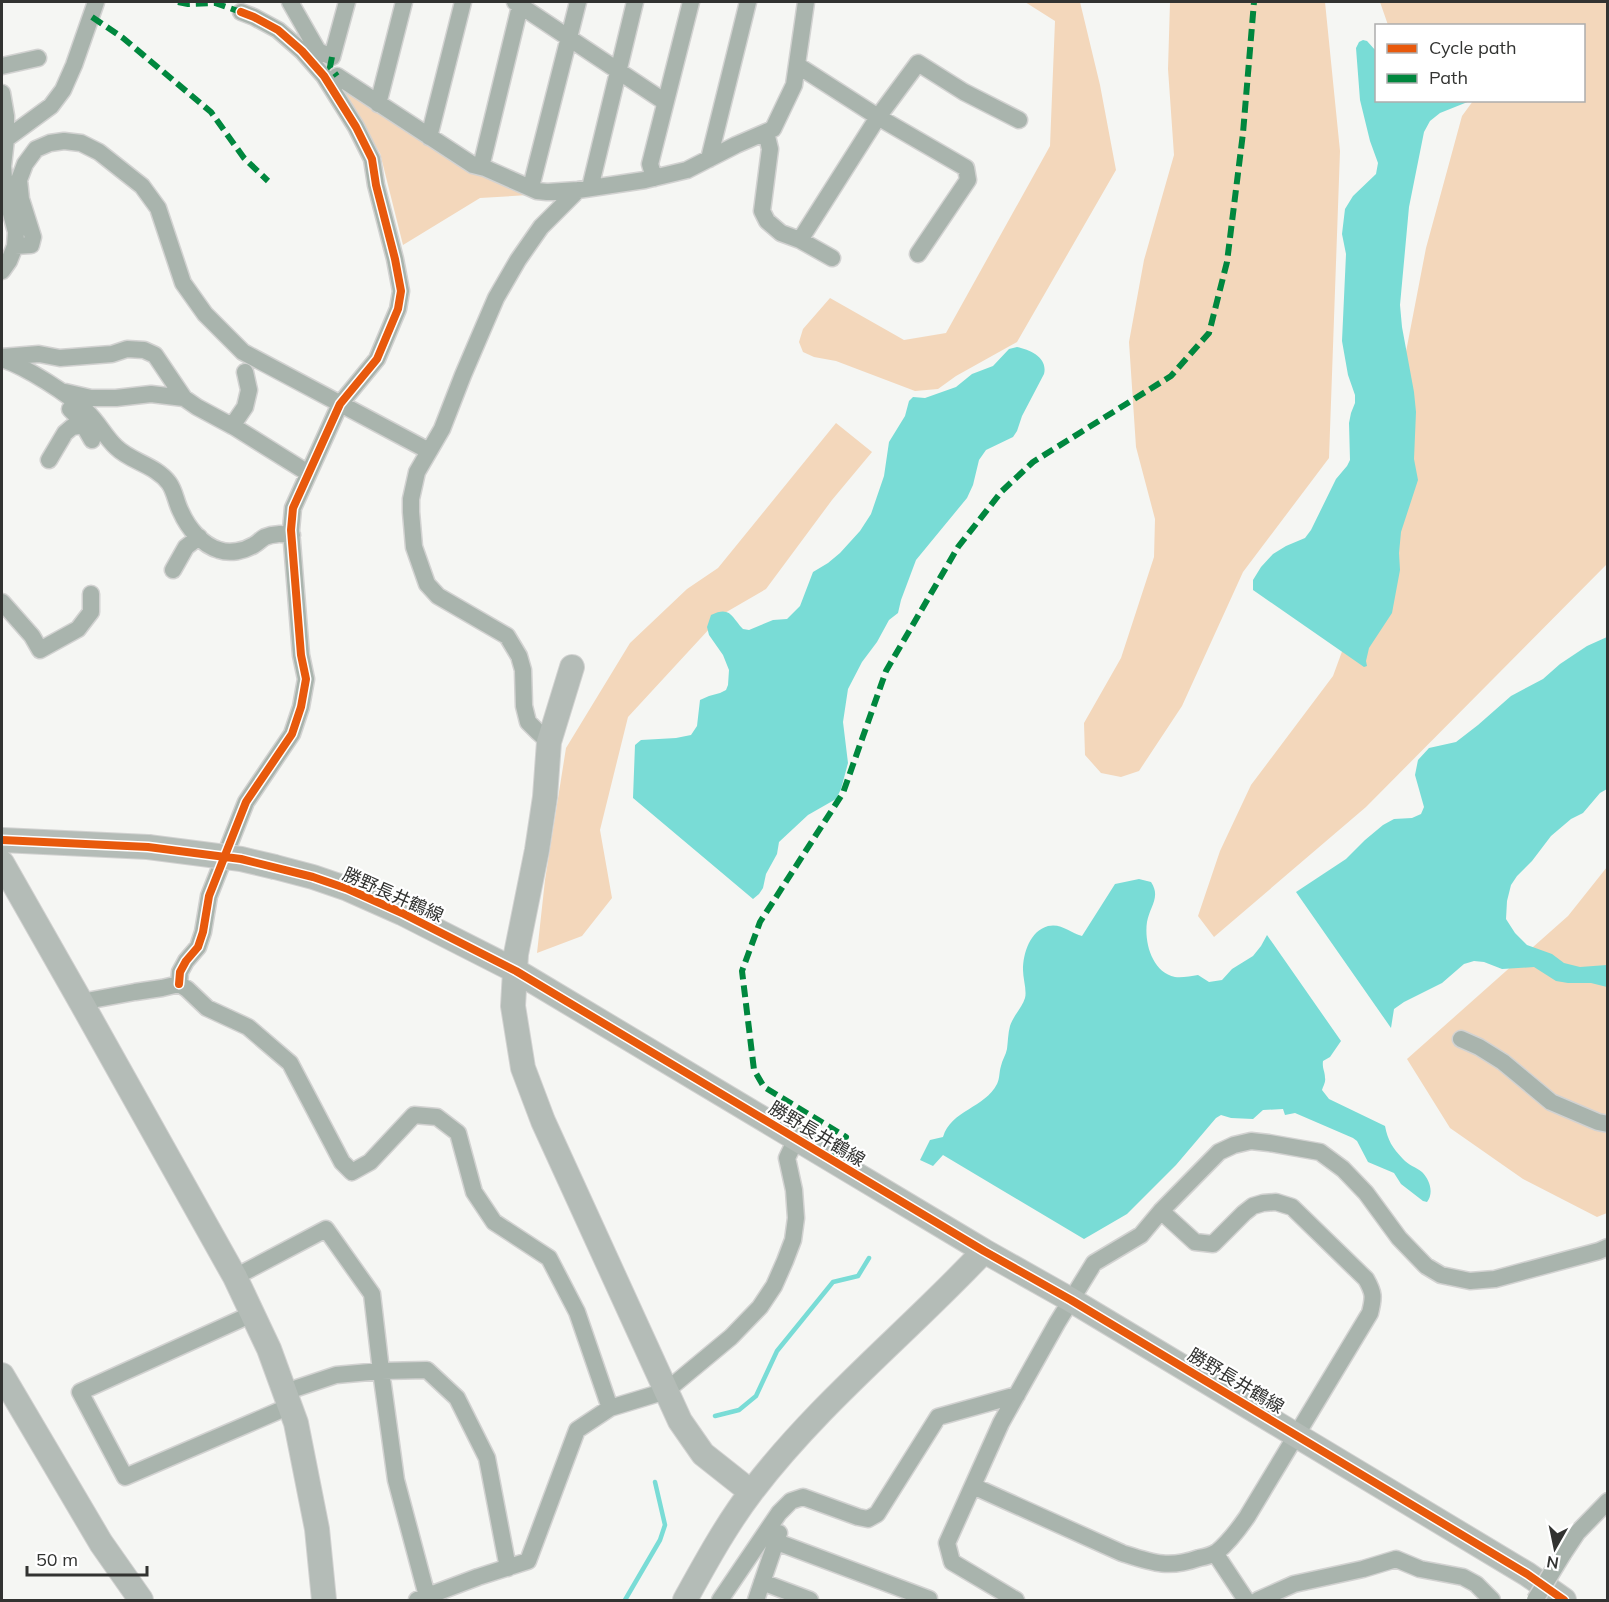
<svg xmlns="http://www.w3.org/2000/svg" width="1609" height="1602" font-family="Mulish,'Noto Sans JP',sans-serif">
	<style>
		.green { fill: #f3d7bb }
		.water { fill: #79dcd6 }
		.lines { fill: none; stroke-linecap: round; stroke-linejoin: round }
		.stream { stroke: #79dcd6; stroke-width: 4.5 }
		.street-casing { stroke: #d2d2d1; stroke-width: 19 }
		.secondary-casing { stroke: #d2d2d1; stroke-width: 26 }
		.street { stroke: #a9b4ad; stroke-width: 16 }
		.secondary { stroke: #b4bcb7; stroke-width: 24 }
		.street-bridge-casing { stroke: #d2d2d1; stroke-width: 19; stroke-linecap: butt }
		.secondary-bridge-casing { stroke: #d2d2d1; stroke-width: 26; stroke-linecap: butt }
		.street-bridge { stroke: #a9b4ad; stroke-width: 16 }
		.secondary-bridge { stroke: #b4bcb7; stroke-width: 24 }
		.quiet { stroke: #00873e; stroke-width: 6; stroke-dasharray: 12 6; stroke-linecap: butt }
		.cycleway-casing { stroke: #fff; stroke-width: 11 }
		.cycleway { stroke: #e8590c; stroke-width: 8 }
		.labels { text-anchor: middle; stroke-width: 4.5; stroke-linejoin: round; paint-order: stroke }
		.street-label { font-size: 18px; fill: #323331; stroke: #fff }
	</style>
	<rect width="100%" height="100%" fill="#f5f6f3"/>
	<!-- green -->
	<path class="green" d="M1025,2h55l20,83 16,85 -99,172 -61,34 -18,13 -23,2 -79,-30 -22,-4 -11,-5 -4,-10 4,-13 27,-31 74,42 42,-7 104,-187 5,-125z
		M1170,2h155l15,149 -11,307 -86,114 -61,134 -43,65 -18,6 -20,-4 -16,-18 -1,-32 37,-65 33,-101 1,-38 -19,-72 -7,-105 15,-82 30,-105 -6,-86z
		M1380,2h227v562l-241,243 -152,130 -16,-21 22,-65 31,-66 82,-109 53,-144 8,-118 32,-166 36,-132 11,-15 111,-1v-74l-196,-1z
		M338,84l166,99 24,12 -48,3 -77,47 -23,-92z
		M836,423l36,29 -40,48 -66,89 -43,25 -95,103 -28,113 12,68 -30,38 -45,17 8,-73 21,-132 64,-105 57,-54 31,-21z
		M1607,867v346l-10,4 -74,-38 -73,-51 -43,-69 161,-143z"/>
	<!-- water -->
	<path class="water" d="M1363,40l4,1 9,10v49l94,1 -30,12 -10,8 -6,11 -15,75 -9,98 2,22 12,65 2,20 -2,47 4,21 -17,52 -2,21 1,17 -8,43 -23,35 -3,13 1,5 -3,1 -111,-77v-10l8,-13 12,-13 13,-8 19,-8 6,-8 25,-51 11,-13 3,-6 -1,-37 2,-10 4,-10v-8l-7,-20 -6,-34 4,-87 -4,-20 3,-25 8,-13 23,-22 2,-11 -8,-22 -10,-41 -4,-52 3,-6z
		M1017,347c14,3 31,11 27,27l-22,42 -5,15 -4,6 -27,13 -7,10 -6,25 -6,13 -51,62 -15,40 -3,13 -9,7 -12,22 -15,20 -14,27 -5,33 5,41 -7,26 -5,10 -28,16 -29,27 -2,12 -11,20 -3,14 -4,6 -6,5 -120,-101 2,-53 6,-5 35,-2 15,-3 6,-9 3,-26 9,-4 11,-3 6,-3 2,-5 1,-15 -6,-15 -14,-20 -2,-8 4,-12c20,-10 21,3 32,14l6,1 24,-10 14,-1 13,-13 13,-34 15,-9 12,-10 20,-22 11,-17 13,-38 5,-34 16,-26 4,-15 4,-4 12,1 31,-11 16,-13 21,-8 16,-17z
		M1607,637v152l-7,4 -17,20 -12,6 -20,17 -19,25 -15,15 -6,9 -4,16 -1,18 9,14 12,12 25,9 12,9 16,4 27,-2v22l-16,-4h-23l-12,-2 -22,-14 -32,2 -18,-7 -10,-1 -10,3 -22,19 -38,19 -10,7 -3,19 -95,-136 50,-33 19,-19 18,-15 11,-6 18,-1 9,-4 3,-7 -9,-32 3,-15 11,-12 27,-6 22,-17 33,-29 32,-17 17,-15 27,-18z
		M1139,879l12,3c10,15 -1,24 -4,40 -3,20 5,50 28,55 7,1 16,-1 23,-2l11,7 13,-2 10,-11 21,-13 8,-10 6,-11 74,106 -11,16 -7,4c-1,8 2,10 2,17 1,4 -2,8 -3,12l7,9 56,27c3,15 7,21 18,33 5,6 13,8 19,13 8,8 12,21 5,30l-4,-1 -22,-17 -7,-11 -26,-11 -11,-21 -4,-3 -58,-25 -10,2 -2,-6 -20,1 -10,9 -22,-1 -10,-3 -5,3 -40,47 -49,49 -43,25 -141,-84 -10,11 -13,-6 10,-20 13,-3c8,-27 42,-29 54,-53 3,-6 2,-12 4,-18 1,-6 5,-11 6,-17 1,-8 1,-16 3,-23 3,-10 12,-18 15,-28 2,-8 -2,-19 -2,-28 0,-17 7,-39 25,-44 14,-3 22,7 34,10l33,-52z"/>
	<g class="lines">
		<!-- stream -->
		<path class="stream" d="M715,1416l24,-6 17,-14 21,-45 56,-69 25,-6 11,-18
			M625,1600l35,-60 5,-15 -10,-43"/>
		<!-- street casing -->
		<g class="street-casing">
			<path id="street" d="M290,2l28,49 14,6 15,-55
				M515,2l150,100
				M797,65l81,52 88,51 2,12 -50,74
				M2,66l36,-8
				M337,76l136,89 12,3 52,23 10,1 31,-2 67,-10 42,-10 49,-25 37,-16 21,-44 12,-83
				M2,93l4,23
				M378,104l26,-102
				M2,117l4,-1v23l-3,27 2,25 11,41 -1,14 -6,15 -7,10
				M766,132l4,17 -8,62 5,10 14,12 19,7 32,18
				M429,137l34,-135
				M6,139l45,-33 12,-16 11,-25 22,-63
				M709,159l39,-157
				M481,167l40,-165
				M654,178l-4,-14 41,-162
				M531,187l47,-185
				M590,188l45,-186
				M800,240l78,-123 40,-54 46,29 55,28
				M15,246l16,-1 2,-8 -12,-38 -2,-19 6,-16 11,-15 14,-6 14,-2 17,2 18,9 43,34 16,22 25,75 22,31 38,38 186,99
				M2,357l37,-3 21,4 52,-4 15,-5 17,1 11,5 29,43
				M2,359c24,8 67,35 85,53 11,10 18,25 29,35 15,15 40,18 53,36 6,8 7,20 12,29 7,16 21,33 38,38 11,4 25,1 35,-5 4,-2 7,-6 11,-8 9,-4 17,-3 27,-2
				M65,392l26,6h25l35,-4 33,4 13,9 39,21 72,45
				M70,409l10,10 12,21
				M232,426l13,-19 4,-17 -4,-18
				M49,460l16,-27 7,-6 12,-2
				M173,570l13,-23 13,-10
				M2,602l30,34 8,14 38,-21 13,-17v-18
				M549,742l-11,-10 -10,-10 -4,-16 -1,-36 -4,-14 -12,-20 -69,-40 -11,-12 -13,-37 -3,-35v-13l6,-27 25,-43 21,-54 33,-77 22,-38 23,-33 37,-37
				M179,984l1,-12 6,-11 12,-14 5,-15 6,-36 37,-94 46,-68 9,-27 5,-28 -5,-24 -10,-125 2,-22 47,-104 37,-45 21,-50 3,-18 -6,-32 -19,-74 -4,-26 -16,-32 -32,-51 -22,-25 -24,-21 -24,-13 -13,-5
				M81,1002l54,-10 27,-4 17,-4 8,5 20,19 41,19 42,36 52,99 10,10 18,-10 44,-47 23,2 21,16 16,59 20,30 55,36 28,54 33,96
				M1461,1039l18,8 24,15 48,40 47,20 10,2
				M235,1277l91,-48 46,65 9,77 15,109 31,116
				M252,1314l-172,78 45,85 165,-71
				M285,1392l51,-17 45,-4 46,-1 30,28 30,60 21,110
				M973,1486l149,67c31,10 46,16 77,5 6,-1 13,-3 18,-6 12,-10 21,-22 30,-35l123,-204c4,-16 4,-20 -4,-34l-74,-72 -16,-5 -13,1 -10,3 -9,7 -31,31 -18,-2 -34,-31
				M777,1542l152,57v1
				M1215,1553l31,47
				M1563,1554l14,-21 31,-32
				M762,1582l48,18
				M417,1600l61,-23 50,-16 49,-131 33,-22 56,-17 65,-54 29,-30 14,-21 11,-25 8,-21 3,-22 -2,-28 -7,-32 9,-19
				M720,1600l59,-87 12,-12 12,-4 55,20 10,2 9,-5 61,-97 79,-22
				M756,1600l23,-67
				M1016,1600l-64,-38 -5,-19 54,-120 56,-100 37,-60 47,-28 20,-24 58,-59 15,-7 17,-4 18,2 51,9 23,17 23,24 33,45 27,28 15,9 29,6 25,-2 104,-28 9,-4
				M1258,1600l36,-16 69,-15 33,-10 24,10 43,8 13,7 16,16"/>
		</g>
		<!-- secondary casing -->
		<g class="secondary-casing">
			<path id="secondary" d="M572,667l-23,75 -4,55 -8,53 -21,104 -3,52 10,62 20,53 137,300 23,33 48,38
				M2,840l146,7
				M2,863l79,139 154,275 34,72 27,74 21,106 7,71
				M275,867l38,10 35,12 54,24 114,58 468,280 87,49 456,274 37,26
				M2,1375l99,168 40,57
				M685,1600c20,-36 41,-75 67,-109 68,-89 156,-159 232,-240"/>
		</g>
		<!-- street -->
		<use href="#street" class="street"/>
		<!-- secondary -->
		<use href="#secondary" class="secondary"/>
		<!-- street-bridge casing -->
		<g class="street-bridge-casing">
			<path id="street-bridge" d="M1535,1600l28,-46"/>
		</g>
		<!-- secondary-bridge casing -->
		<g class="secondary-bridge-casing">
			<path id="secondary-bridge" d="M148,847l93,12 34,8"/>
		</g>
		<!-- street-bridge -->
		<use href="#street-bridge" class="street-bridge"/>
		<!-- secondary-bridge -->
		<use href="#secondary-bridge" class="secondary-bridge"/>
		<!-- quiet -->
		<path class="quiet" d="M178,2l10,2 27,-1 26,9
			M92,17l31,21 88,74 33,46 24,23
			M332,57l-2,10 7,9
			M832,1160l14,-23 -82,-50 -10,-17 -12,-99 18,-49 83,-129 43,-122 72,-124 44,-56 31,-29 138,-86 38,-43 18,-71 16,-129 11,-131"/>
		<!-- cycleway casing -->
		<g class="cycleway-casing">
			<path id="cycleway" d="M2,840l146,7 93,12 72,18 35,12 54,24 114,58 468,280 87,49 456,274 37,26
				M179,984l1,-12 6,-11 12,-14 5,-15 6,-36 37,-94 46,-68 9,-27 5,-28 -5,-24 -10,-125 2,-22 47,-104 37,-45 21,-50 3,-18 -6,-32 -19,-74 -4,-26 -16,-32 -32,-51 -22,-25 -24,-21 -24,-13 -13,-5"/>
		</g>
		<!-- cycleway -->
		<use href="#cycleway" class="cycleway"/>
	</g>
	<g class="labels">
		<!-- street labels -->
		<g class="street-label">
			<text transform="translate(393 895) rotate(24)" y="6">勝野長井鶴線</text>
			<text transform="translate(817 1134) rotate(31)" y="6">勝野長井鶴線</text>
			<text transform="translate(1236 1381) rotate(31)" y="6">勝野長井鶴線</text>
		</g>
	</g>
	<!-- border -->
	<rect width="1609" height="1602" fill="none" stroke="#323331" stroke-width="6"/>
	<!-- legend -->
	<rect x="1375" y="24" width="210" height="78" fill="#ffffff" stroke="#adadad" stroke-width="1.5"/>
	<rect x="1387" y="44" width="30" height="9" fill="#e8590c" stroke="#adadad" stroke-width="1.5"/>
	<text x="1429" y="54" font-size="18" fill="#323331">Cycle path</text>
	<rect x="1387" y="74" width="30" height="9" fill="#00873e" stroke="#adadad" stroke-width="1.5"/>
	<text x="1429" y="84" font-size="18" fill="#323331">Path</text>
	<!-- north arrow -->
	<g transform="translate(1555 1548) rotate(189)" stroke="#ffffff" stroke-width="4.5" paint-order="stroke">
	<path d="M0-4.5L10 22L0 15L-10 22Z" fill="#323331"/>
	<text y="-9" font-size="16" font-weight="bold" text-anchor="middle" fill="#323331">N</text>
	</g>
	<!-- scale -->
	<path d="M27 1566v9h120v-9" fill="none" stroke="#323331" stroke-width="3"/>
	<text x="36" y="1566" font-size="18" fill="#323331" stroke="#ffffff" stroke-width="4.5" paint-order="stroke">50 m</text>
</svg>
